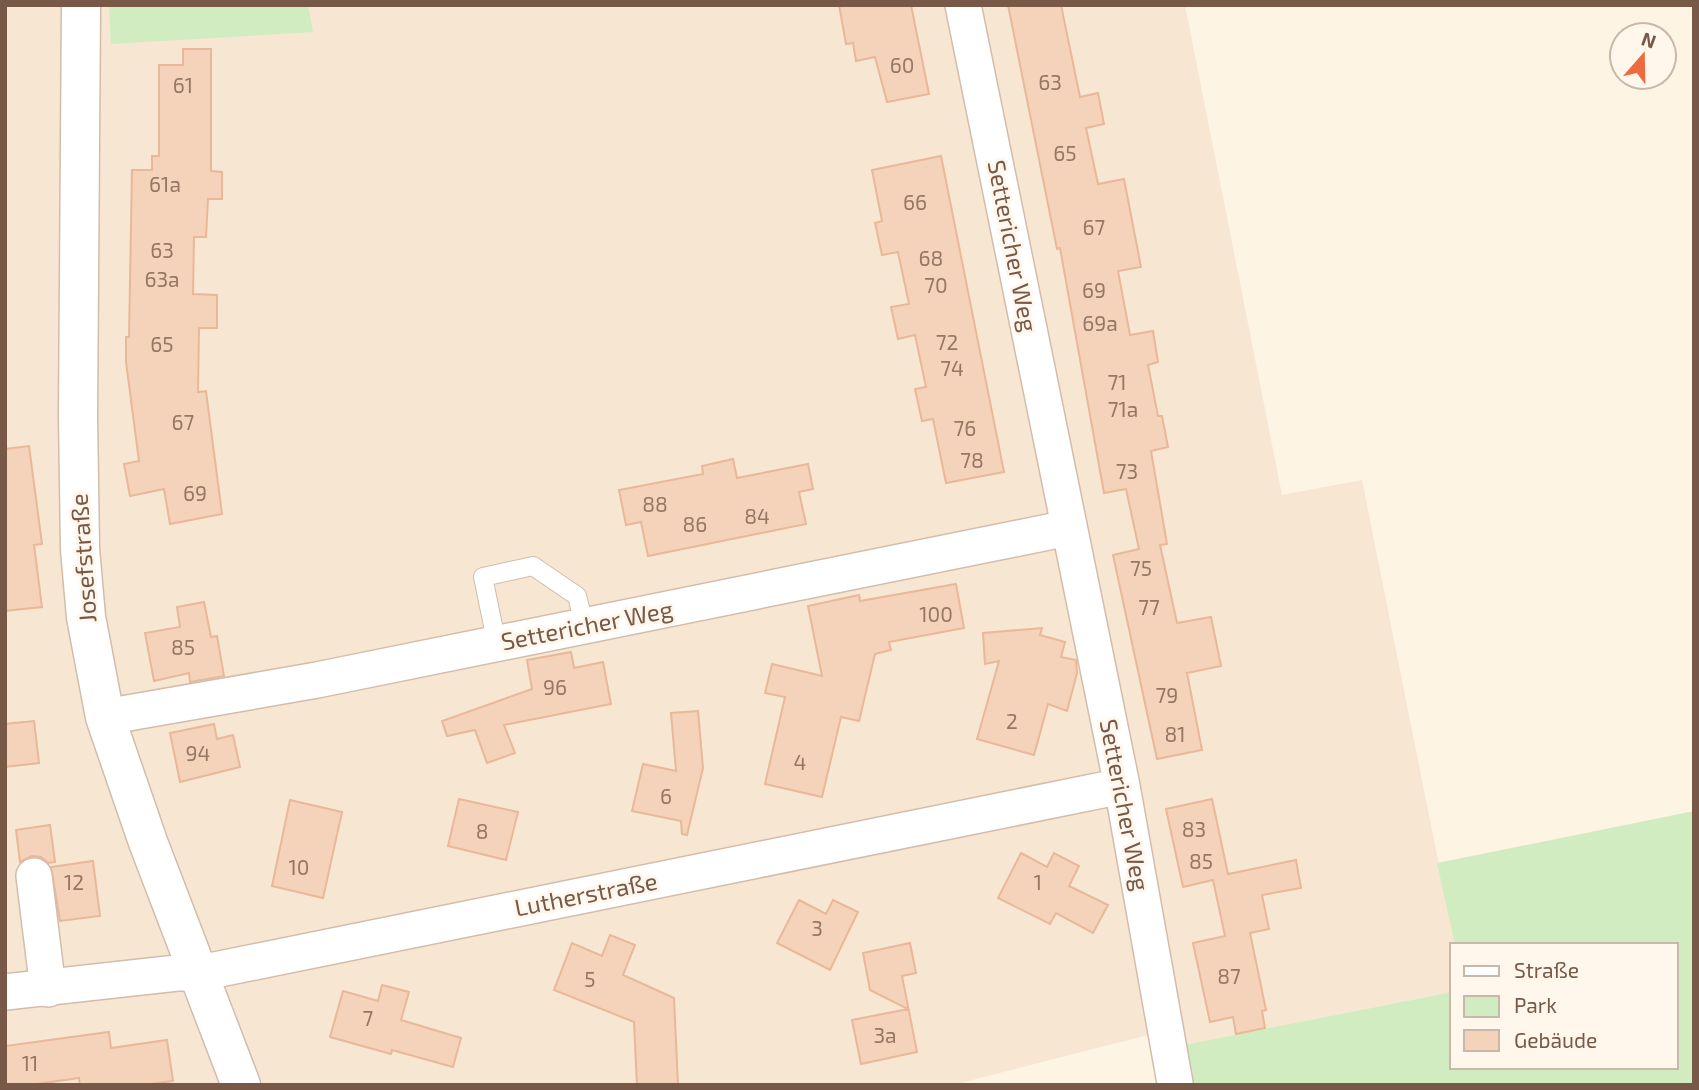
<svg xmlns="http://www.w3.org/2000/svg" width="1699" height="1090" font-family="'Exo 2',sans-serif">
	<style>
		.residential { fill: #f6e6d2 }
		.green { fill: #d2ecc1 }
		.building { fill: #f5d2ba; stroke: #e8b899; stroke-width: 2 }
		.lines { fill: none; stroke-linecap: round; stroke-linejoin: round }
		.service-casing { stroke: #d2bdac; stroke-width: 20 }
		.minor-casing { stroke: #d2bdac; stroke-width: 38 }
		.tertiary-casing { stroke: #d2bdac; stroke-width: 41 }
		.service { stroke: #fff; stroke-width: 18 }
		.minor { stroke: #fff; stroke-width: 35 }
		.tertiary { stroke: #fff; stroke-width: 38 }
		.labels { text-anchor: middle; stroke-width: 6; stroke-linejoin: round; paint-order: stroke }
		.number-label { font-size: 21px; fill: #977764 }
		.street-label { font-size: 24px; fill: #785948; stroke: #fff7eb }
	</style>
	<rect width="100%" height="100%" fill="#fef4e4"/>
	<!-- residential -->
	<path class="residential" d="M5,5h1180l97,490 80,-15 93,465h-3v47l-274,54 -22,-13 -203,52h-948z"/>
	<!-- green -->
	<path class="green" d="M109,5h199l5,27 -202,12z
		M1694,811v274h-507l-9,-39 274,-54v75h224v-122h-221l-18,-82z"/>
	<!-- building -->
	<path class="building" d="M839,5h72l18,89 -42,8 -12,-45 -19,4 -3,-18 -7,1z
		M1008,5h53l19,92 18,-4 6,31 -18,4 12,56 26,-5 17,88 -23,4 12,64 23,-4 5,31 -10,3 10,51h4l6,31 -17,4 16,93 -7,1 17,78 34,-6 10,49 -34,7 15,77 -45,9 -44,-204 26,-6 -13,-60 -22,4 -44,-245 -3,1z
		M183,49h28v122l11,1v27h-14l-2,38h-12l-1,57 24,1v33h-18l-1,64 8,-1 16,123 -52,10 -6,-35 -34,7 -6,-32 15,-3 -13,-99v-25h3l3,-167h20v-14h7v-91h24z
		M941,156l63,316 -58,11 -13,-64 -11,2 -7,-32 11,-2 -11,-52 -17,4 -7,-32 18,-3 -11,-52 -16,3 -7,-32 7,-2 -10,-51z
		M29,446l13,98 -8,1 8,62 -37,4v-162z
		M733,459l4,19 71,-14 5,25 -14,3 7,32 -158,32 -7,-34 -15,3 -7,-35 84,-16 -1,-8z
		M956,584l8,44 -75,14 2,8 -16,4 -16,67 -18,-4 -19,80 -57,-13 20,-87 -20,-4 7,-29 50,12 -14,-70 51,-11 1,6z
		M204,602l7,35 6,-1 7,40 -34,6 -1,-9 -35,8 -9,-48 35,-6 -3,-20z
		M1042,628l-2,7 25,7 -4,15 15,3 1,13 -10,38 -19,-7 -14,51 -57,-16 22,-78 -14,3 -2,-31z
		M571,652l3,16 29,-6 8,42 -107,21 11,28 -28,10 -12,-33 -28,6 -5,-15 90,-32 -5,-29z
		M698,711l5,57 -16,67 -5,-1 -1,-13 -49,-10 11,-47 33,7 -5,-58z
		M34,721l5,42 -34,4v-43z
		M214,724l3,15 16,-4 7,32 -60,15 -10,-49z
		M459,799l59,13 -12,48 -58,-14z
		M1212,799l16,75 68,-14 5,28 -39,7 7,34 -19,4 16,77 -4,1 3,17 -29,6 -3,-17 -23,5 -17,-79 32,-7 -12,-56 -30,7 -17,-78z
		M290,800l52,12 -19,86 -51,-12z
		M50,825l5,37 -7,1 -7,-6 -9,-1 -12,6 -4,-32z
		M1021,853l26,14 7,-14 25,13 -10,20 39,19 -15,28 -37,-20 -6,11 -52,-26z
		M93,861l7,55 -40,5 -9,-54z
		M799,900l27,14 7,-14 25,12 -28,58 -53,-27z
		M610,935l25,10 -12,30 51,23 4,87h-41l-3,-63 -80,-32 18,-47 30,13z
		M910,943l6,30 -14,3 15,76 -56,12 -9,-44 56,-11 -38,-19 -7,-37z
		M382,985l27,7 -8,28 60,18 -8,29 -61,-17 -1,4 -61,-17 13,-46 35,10z
		M109,1032l2,16 56,-8 6,41 -30,4h-63l-1,-7 -49,7h-25v-39z"/>
	<g class="lines">
		<!-- service casing -->
		<g class="service-casing">
			<path id="service" d="M497,645l-14,-68 50,-11 44,30 8,31"/>
		</g>
		<!-- minor casing -->
		<g class="minor-casing">
			<path id="minor" d="M963,5l159,781 53,297
				M105,717l212,-37 751,-152
				M34,876l14,113
				M5,992l172,-19h23l922,-187"/>
		</g>
		<!-- tertiary casing -->
		<g class="tertiary-casing">
			<path id="tertiary" d="M81,5l-3,411 2,133 6,68 19,100 43,125 93,243"/>
		</g>
		<!-- service -->
		<use href="#service" class="service"/>
		<!-- minor -->
		<use href="#minor" class="minor"/>
		<!-- tertiary -->
		<use href="#tertiary" class="tertiary"/>
	</g>
	<g class="labels">
		<!-- number labels -->
		<g class="number-label">
			<text x="902" y="73">60</text>
			<text x="1050" y="90">63</text>
			<text x="183" y="93">61</text>
			<text x="1065" y="161">65</text>
			<text x="165" y="192">61a</text>
			<text x="915" y="210">66</text>
			<text x="1094" y="235">67</text>
			<text x="162" y="258">63</text>
			<text x="931" y="266">68</text>
			<text x="162" y="287">63a</text>
			<text x="936" y="293">70</text>
			<text x="1094" y="298">69</text>
			<text x="1100" y="331">69a</text>
			<text x="947" y="350">72</text>
			<text x="162" y="352">65</text>
			<text x="952" y="376">74</text>
			<text x="1117" y="390">71</text>
			<text x="1123" y="417">71a</text>
			<text x="183" y="430">67</text>
			<text x="965" y="436">76</text>
			<text x="972" y="468">78</text>
			<text x="1127" y="479">73</text>
			<text x="195" y="501">69</text>
			<text x="655" y="512">88</text>
			<text x="757" y="524">84</text>
			<text x="695" y="532">86</text>
			<text x="1141" y="576">75</text>
			<text x="1149" y="615">77</text>
			<text x="936" y="622">100</text>
			<text x="183" y="655">85</text>
			<text x="555" y="695">96</text>
			<text x="1167" y="703">79</text>
			<text x="1012" y="729">2</text>
			<text x="1175" y="742">81</text>
			<text x="198" y="761">94</text>
			<text x="800" y="770">4</text>
			<text x="666" y="804">6</text>
			<text x="1194" y="837">83</text>
			<text x="482" y="839">8</text>
			<text x="1201" y="869">85</text>
			<text x="299" y="875">10</text>
			<text x="74" y="890">12</text>
			<text x="1038" y="890">1</text>
			<text x="817" y="936">3</text>
			<text x="1229" y="984">87</text>
			<text x="590" y="987">5</text>
			<text x="368" y="1026">7</text>
			<text x="885" y="1043">3a</text>
			<text x="30" y="1071">11</text>
		</g>
		<!-- street labels -->
		<g class="street-label">
			<text transform="translate(1012 246) rotate(79)" y="8">Settericher Weg</text>
			<text transform="translate(84 558) rotate(-94)" y="8">Josefstraße</text>
			<text transform="translate(587 626) rotate(-11)" y="8">Settericher Weg</text>
			<text transform="translate(1124 805) rotate(79)" y="8">Settericher Weg</text>
			<text transform="translate(586 895) rotate(-11)" y="8">Lutherstraße</text>
		</g>
	</g>
	<!-- border -->
	<rect width="1699" height="1090" fill="none" stroke="#785948" stroke-width="14"/>
	<!-- legend -->
	<rect x="1450" y="943" width="228" height="126" fill="#fff7eb" stroke="#c9b8aa" stroke-width="2"/>
	<rect x="1464" y="966" width="35" height="10" fill="#ffffff" stroke="#c9b8aa" stroke-width="2"/>
	<text x="1514" y="978" font-size="21" fill="#785948">Straße</text>
	<rect x="1464" y="996" width="35" height="21" fill="#d2ecc1" stroke="#c9b8aa" stroke-width="2"/>
	<text x="1514" y="1013" font-size="21" fill="#785948">Park</text>
	<rect x="1464" y="1030" width="35" height="21" fill="#f5d2ba" stroke="#c9b8aa" stroke-width="2"/>
	<text x="1514" y="1048" font-size="21" fill="#785948">Gebäude</text>
	<!-- north arrow -->
	<g transform="translate(1643 56) rotate(20)"><circle r="33" fill="#fff7eb" stroke="#c9b8aa" stroke-width="2"/>
	<path d="M0-5L12 26L0 18L-12 26Z" fill="#ee6b42"/>
	<text y="-10" font-size="19" font-weight="bold" text-anchor="middle" fill="#785948">N</text>
	</g>
</svg>
